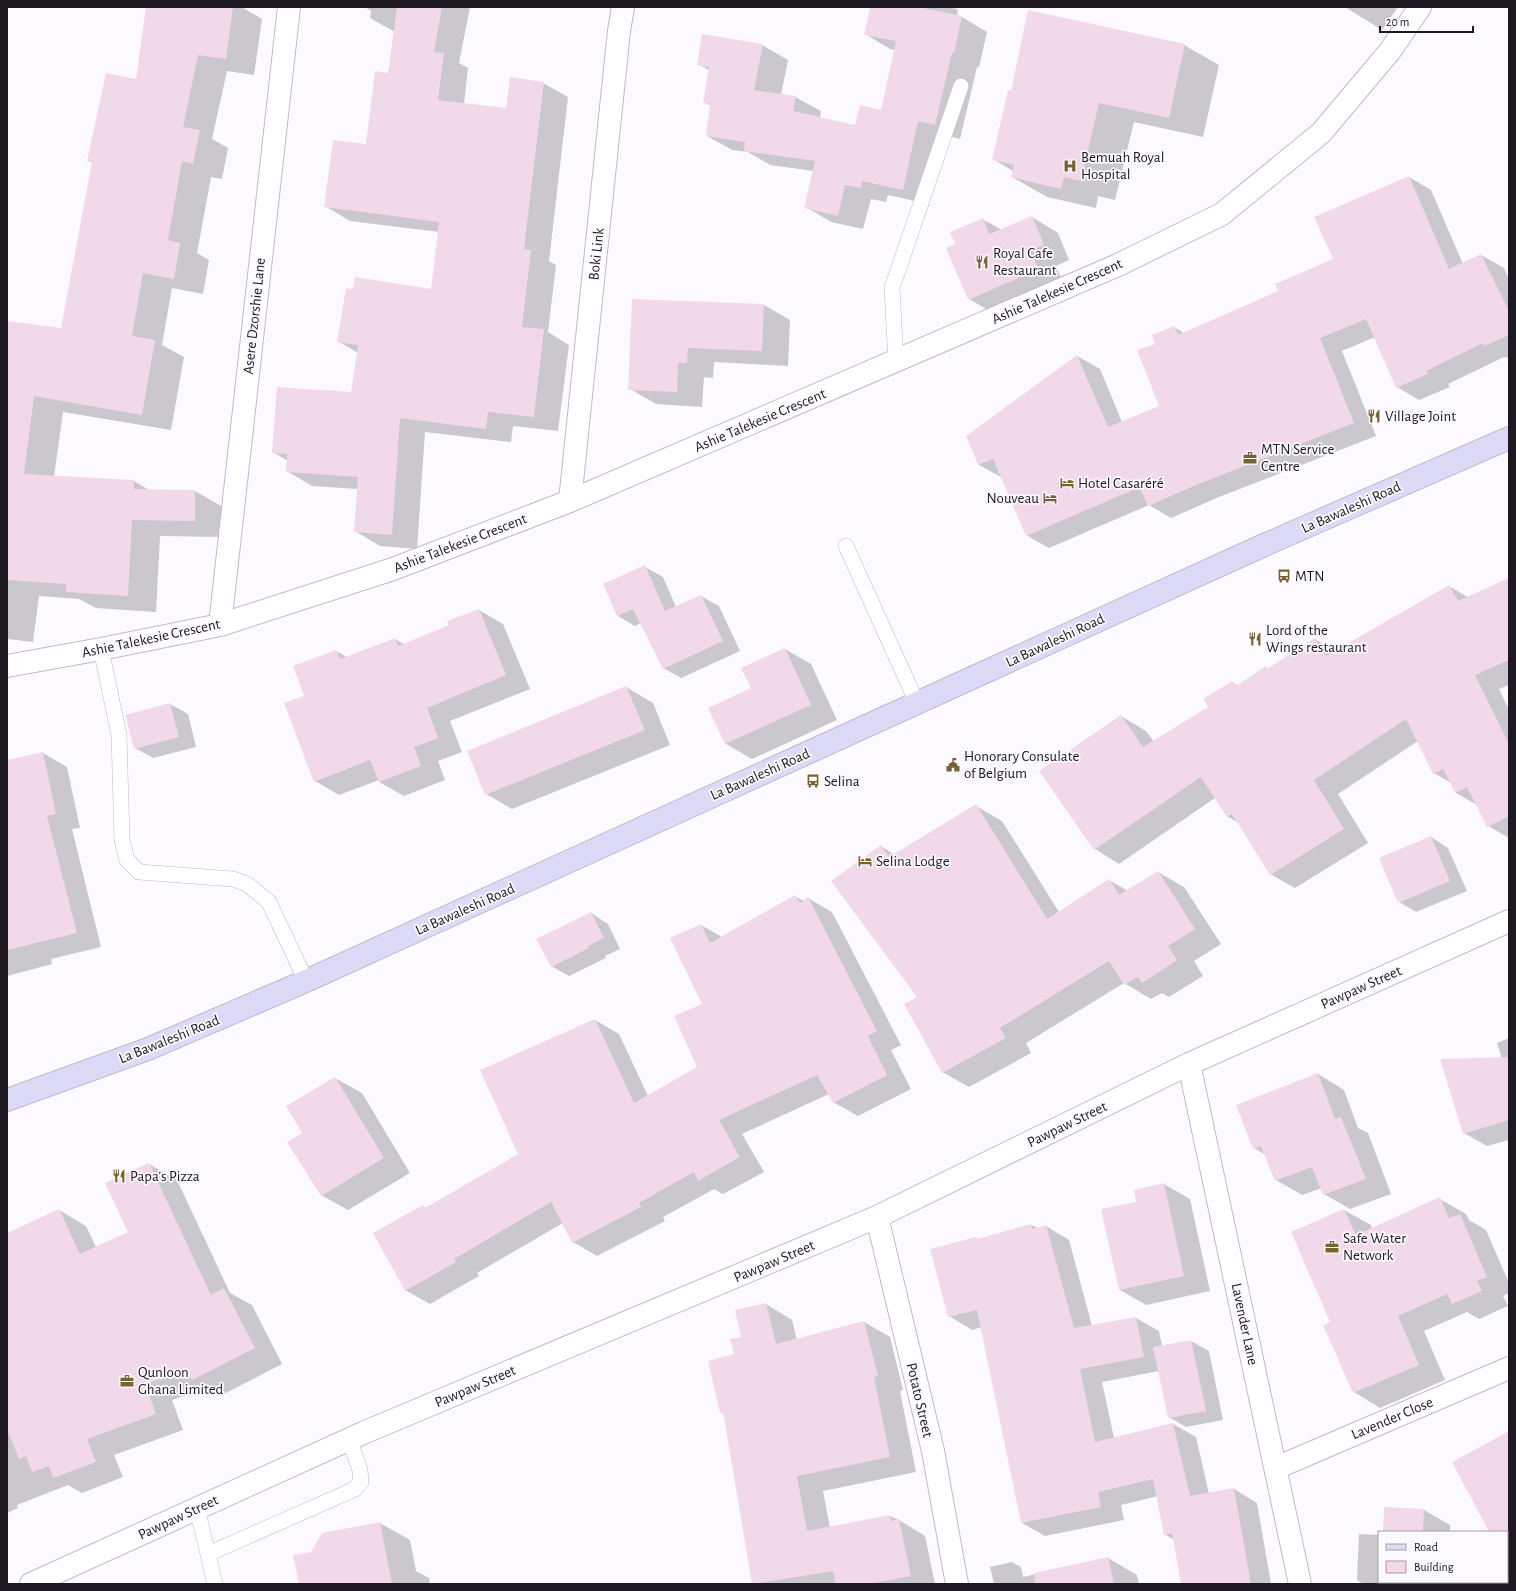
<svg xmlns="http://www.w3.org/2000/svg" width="1516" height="1591" font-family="'Alegreya Sans',sans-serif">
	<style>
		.shadow { fill: #0003 }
		.building { fill: #f2d9ea }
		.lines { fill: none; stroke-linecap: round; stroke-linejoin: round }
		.service-casing { stroke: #c5b7ce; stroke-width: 16 }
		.minor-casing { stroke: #c5b7ce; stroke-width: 24 }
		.secondary-casing { stroke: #c5b7ce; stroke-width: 24 }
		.service { stroke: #fff; stroke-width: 15 }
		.minor { stroke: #fff; stroke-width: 22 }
		.secondary { stroke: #dcdaf7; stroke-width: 22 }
		.labels { text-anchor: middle; stroke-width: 3.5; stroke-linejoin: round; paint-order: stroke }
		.poi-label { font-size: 15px; fill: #1e1921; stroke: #fdfaff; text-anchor: start }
		.street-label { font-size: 15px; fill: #1e1921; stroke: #fdfaff }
	</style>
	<rect width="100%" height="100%" fill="#fdfaff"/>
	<!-- shadow -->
	<path class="shadow" d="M147,7h95l20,12 -8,56 -27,-4 -15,68 16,9 -6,31 -11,-2 -14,76 12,7 -6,34 -31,-6 -10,57 22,12 -13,73 -108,-18 -9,65 80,4 15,9 46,1 28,16v30l-63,-1 -4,76 -60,-4 -17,-9 -40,-3 -6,46 -26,-3v-317l55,7 31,-166 -4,-2 48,-81z
		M365,7h105l-11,56 9,5 -4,36 43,5 36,-26 25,14 -19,164 7,4 -8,67 21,13 -11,86 -45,-5 -2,16 -86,-10 -8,117 -37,-3 -25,-15 3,-42 -46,-3 -25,-15 1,-10 -15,-9 79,-59 6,-40 -20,-12 94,-51 7,-58 -89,-11 -25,-15 41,-60 23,-72 6,-42 -25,-14 1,-7z
		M871,7h81l6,3 -1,6 5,1 25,15 -8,35h-2l-17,72 -16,-4 -16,69 -40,-9 -2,7 -15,-3 -8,30 -32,-7 -25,-15 8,-36 -44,-6 -22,-13 -16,-2 -25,-14 4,-30 -7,-4 5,-32 -11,-6 64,-19 26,15 -7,35 14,2 26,14 -1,7 36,9 26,-16 13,-61 -5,-1 -25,-15z
		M1345,7h53l-16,23z
		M1184,45l35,20 -16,72 -69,-15 -19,78 -17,-4 -2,12 -49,-11 -35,-20 1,-6 -20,-12 19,-67z
		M1409,177l22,13 32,74 18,-9 23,13 5,11v79l-5,-1 -56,27 2,3 -31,13 -22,-13 -22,-50 -33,14 34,85 -157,61 -48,21 -22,-13 -100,43 -23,-13 -25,-58 -22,-12 -12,-29 110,-80 23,13 22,53 38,-15 -4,-63 18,-17 10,6 95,-42 55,-31z
		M1032,217l26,16 11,27 -13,6 8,18 -69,30 -26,-15 -12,-55 25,-25 20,11z
		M633,300l131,5 26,15 -2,46 -74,-4 -1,16 -9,-1 -2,30 -46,-3 -26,-15z
		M645,567l18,10 13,30 25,-11 18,10 21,45 -59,27 -18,-10 -22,-45 -6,3 -17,-10z
		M1509,580v105l-10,4 10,21v128l-21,-12 -11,-21 -21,-12 -5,-10 -17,-10 -16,-32 -80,53 30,49 -73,45 -25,-14 -31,-51 -12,-7 -12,-18 -96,66 -24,-15 26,-133 25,15 8,11 55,-35 23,-25 6,4 28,-18 3,2 46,-31 21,12 113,-65 20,12z
		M479,610l24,14 27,65 -80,32 12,31 -24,9 7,19 -41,16 -25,-14v-2l-40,15 -24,-14 -10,-84 31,-46 11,6 48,-18 9,5 46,-18z
		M785,649l26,15 26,56 -85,39 -26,-15 -17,-36 44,-20z
		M626,687l27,16 17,42 -158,64 -26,-15z
		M170,704l18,10 8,33 -43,11 -18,-10z
		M43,753l24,14 13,61 -8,1 29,118 -50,12 1,5 -45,12v-215z
		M976,806l26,15 57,91 50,-32 19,11 30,-19 26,15 37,57 -27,17 9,15 -34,21 -7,-4 -11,6 -27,-16 -98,60 5,10 -62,34 -27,-15 -23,-75 -38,-151 14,9z
		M1431,837l17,11 19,43 -51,21 -17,-10z
		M795,896l9,5 4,-3 24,14 69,133 -10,5 20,39 -53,27 -25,-14 -4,-8 -87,40 22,38 -41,22 -9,-5 -51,28 2,4 -68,35 -24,-14 -10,-19 -86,50 2,3 -49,28 -25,-14 18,-83 4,1 93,-53 75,-135 24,14 29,62 50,-28 5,-64 -2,-79 21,12z
		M591,913l17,11 12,25 -15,7 1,2 -37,18 -18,-10z
		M1509,1038v102l-22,6 -23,-13 38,-74 -5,-16z
		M1318,1074l26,16 14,38 10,5 23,61 -41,15 -26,-15 -2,-6 -20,7 -26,-15 -10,-25 -12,-7z
		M335,1078l27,15 48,80 -62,37 -27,-15 -17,-62z
		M149,1164l28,16 53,113 22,12 30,59 -62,32 -13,-8 -35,12 11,30 -69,25 9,22 -41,16 -14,-8 -51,20 1,3 -11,5v-269l52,-34 27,16 10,21 33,-15z
		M1164,1184l26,15 20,92 -64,14 -26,-15z
		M1440,1199l26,15 3,6 17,10 23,53v10l-6,3 5,10 -29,13 -12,-7 -43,19 21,49 -65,28 -26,-16 -22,-70 -40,-90 52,-22 27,15 1,4z
		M1031,1225l7,3 8,-2 23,14 23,86 44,-8 23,13 3,15 29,-5 18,10 14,69 -37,7 -17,-10 -10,-46 -57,11 12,56 59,-14 23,13 13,57 25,-5 23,14 14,81h-89l-8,-44 -9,-6 -7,-38 -37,9 3,15 -79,16 -23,-13 -40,-196 -10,3 -23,-14 27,-78 2,1z
		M766,1304l26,16 5,20 67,-18 26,15 13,53 -3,1 16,81 -93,19 7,37 60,-12 9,4 26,16 10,48h-182l-29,-170 -3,-2 14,-57 7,-17z
		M1509,1432v152l-2,-4v-48h-16z
		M1385,1508l39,2 26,15v7h-66z
		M380,1523l30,17 6,31 13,7 1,6h-127l8,-32z
		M1359,1534l20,1v47h75v2h-91l-6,-4z
		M1108,1558l29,17 2,9h-145l-4,-17 22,-5 9,5 2,10z"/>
	<!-- building -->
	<path class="building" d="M146,7h87l-7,52 -28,-4 -15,72 17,3 -7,34 -11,-3 -14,79 12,3 -6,36 -31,-6 -11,63 23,4 -13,75 -108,-19 -10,78 110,6v9l61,1v31l-63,-1 -4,76 -62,-4v-8l-59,-4v-259l54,7 31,-166 -5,-1 19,-88 30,6z
		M397,7h45l-8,45 10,1 -6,47 68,8 4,-31 34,5 -20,167 7,1 -9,77 22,2 -10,88 -46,-5 -2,17 -86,-11 -8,117 -38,-3 4,-55 -72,-5 1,-18 -15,-1 5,-66 74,5 7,-47 -21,-3 9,-54 7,1 2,-12 76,12 8,-67 -115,-15 9,-67 33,4 9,-73 13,2z
		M870,7h49l43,9 -8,37h-2l-17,72 -17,-4 -15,69 -41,-9 -1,7 -16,-3 -7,31 -34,-8 11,-47 -71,-10 1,-9 -39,-6 4,-32 -7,-1 6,-36 -12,-2 5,-31 61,10 -9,46 42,6 -3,15 62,14 5,-20 21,5 15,-69 -32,-6z
		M1028,10l157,34 -16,74 -70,-15 -18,78 -17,-4 -3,12 -50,-12 3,-12 -22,-5 16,-70 3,1z
		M1409,176l40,93 32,-15 28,57v24l-25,11 -1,-3 -57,28 2,3 -32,14 -30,-69 -46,19 34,85 -158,62 -48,21 -8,-19 -114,49 -33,-77 -15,6 -12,-29 111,-81 31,72 51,-21 -22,-56 18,-6 -3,-9 22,-9 4,9 100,-44 -3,-7 58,-25 -19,-42z
		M1032,216l12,29 -14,6 9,18 -71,31 -22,-52 9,-4 -5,-12 33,-14 6,16z
		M632,299l132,5 -2,47 -74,-3 -1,15h-9l-1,29 -49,-2z
		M645,565l20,46 36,-16 22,46 -60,28 -30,-60 -16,7 -14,-32z
		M1509,578v82l-34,15 34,69v72l-22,11 -20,-40 -12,6 -12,-24 -10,5 -27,-55 -92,61 30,49 -74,46 -38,-61 -5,3 -26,-40 -107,73 -55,-79 82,-56 22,32 65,-40 -5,-8 29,-18 4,5 30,-20 1,3 48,-31 11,18 123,-71 9,16z
		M479,609l27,66 -79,33 11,30 -24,9 7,19 -42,16 -9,-22 -56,22 -30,-79 20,-7 -11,-30 43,-16 4,9 55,-21 3,8 51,-21 -2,-4z
		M785,648l26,57 -86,39 -17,-36 43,-20 -10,-20z
		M626,686l19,44 -160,65 -18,-44z
		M170,703l9,34 -45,12 -9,-34z
		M43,752l13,62 -9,2 30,117 -70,17v-190z
		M976,804l71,115 62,-40 10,16 39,-24 37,58 -27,17 9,14 -35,23 -4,-6 -14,8 -15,-24 -109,67 6,10 -64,35 -38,-69 13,-7 -86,-116 50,-36 8,12z
		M1431,836l19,45 -52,22 -19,-45z
		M795,895l5,8 8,-6 69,134 -9,5 19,39 -54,28 -16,-28 -98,45 21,37 -42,24 -4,-9 -55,31 2,4 -69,36 -21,-41 -97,57 2,3 -51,29 -32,-58 50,-28 2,3 93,-54 -38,-84 115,-51 39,84 63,-36 -23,-51 28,-12 -32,-66 31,-14 9,19z
		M591,912l13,26 -16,8 1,2 -38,19 -15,-28z
		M1509,1057v63l-46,14 -23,-75z
		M1318,1073l17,46 6,-2 25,62 -43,16 -11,-28 -37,14 -14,-35 -8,3 -17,-44z
		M335,1077l49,81 -63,38 -34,-54 15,-9 -16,-27z
		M149,1163l62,132 13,-7 31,60 -63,32 -6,-10 -41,14 11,30 -69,25 9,23 -43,16 -4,-12 -17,6 -6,-16 -7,3 -12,-30v-196l52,-24 21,45 48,-22 -23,-49z
		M1164,1183l20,93 -65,14 -18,-81 35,-7 -2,-12z
		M1440,1197l9,21 11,-4 27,63 -10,4 5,10 -30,13 -5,-10 -49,22 21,49 -66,28 -30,-68 7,-3 -39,-90 53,-23 12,26z
		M1031,1224l1,5 14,-4 28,103 62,-11 8,40 -64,12 15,73 78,-19 17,73 44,-8 17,96h-70l-9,-51 -8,2 -11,-56 -55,13 3,15 -80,16 -44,-213 -29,7 -18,-68 46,-12 1,2z
		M766,1303l10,41 88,-23 14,55 -4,1 16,80 -93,19 10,55 83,-16 1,6 8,-2 12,57 -42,8h-33l-3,-13 -81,13 -29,-172 -3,1 -12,-52 26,-7 -4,-15 11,-2 -6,-27z
		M1191,1340l15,71 -38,7 -15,-71z
		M1509,1431v101h-20l-37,-70z
		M1384,1507l40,2 -1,23h-40z
		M380,1522l12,62h-93l-6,-29 18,-3 11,-19z
		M1108,1557l6,27h-79l-1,-11z"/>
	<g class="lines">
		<!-- service casing -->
		<g class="service-casing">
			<path id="service" d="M896,362l-4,-74 69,-202
				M846,546l71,157
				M101,649l18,86 3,105 5,20 12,12 94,7 14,5 22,18 37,79
				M197,1508l18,76
				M208,1554l147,-65 6,-7 -1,-12 -11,-31"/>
		</g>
		<!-- minor casing -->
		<g class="minor-casing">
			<path id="minor" d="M570,501l49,-470 4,-24
				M220,625l69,-618
				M7,666l94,-17 119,-24 173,-56 177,-68 548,-236 104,-51 99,-81 69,-82 30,-44
				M1189,1064l111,520
				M877,1217l56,234 24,133
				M1276,1468l233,-100
				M31,1584l332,-151 514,-216 312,-153 320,-143"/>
		</g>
		<!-- secondary casing -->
		<g class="secondary-casing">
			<path id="secondary" d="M7,1100l141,-51 158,-68 956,-435 247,-108"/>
		</g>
		<!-- service -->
		<use href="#service" class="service"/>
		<!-- minor -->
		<use href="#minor" class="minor"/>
		<!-- secondary -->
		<use href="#secondary" class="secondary"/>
	</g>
	<!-- icons -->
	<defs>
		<g id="hospital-bare" transform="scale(1.08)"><path d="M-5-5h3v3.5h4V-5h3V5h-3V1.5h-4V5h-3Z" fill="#776231" stroke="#fdfaff" stroke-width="2.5" paint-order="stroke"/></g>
		<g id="restaurant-bare" transform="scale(1.08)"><path d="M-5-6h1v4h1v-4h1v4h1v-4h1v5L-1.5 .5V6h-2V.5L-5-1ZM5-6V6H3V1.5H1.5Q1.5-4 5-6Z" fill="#776231" stroke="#fdfaff" stroke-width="2.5" paint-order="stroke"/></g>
		<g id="office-bare" transform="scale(1.08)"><path d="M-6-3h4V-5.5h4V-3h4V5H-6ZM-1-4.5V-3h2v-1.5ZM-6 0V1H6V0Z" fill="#776231" stroke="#fdfaff" stroke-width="2.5" paint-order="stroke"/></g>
		<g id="hotel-bare" transform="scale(1.08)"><path d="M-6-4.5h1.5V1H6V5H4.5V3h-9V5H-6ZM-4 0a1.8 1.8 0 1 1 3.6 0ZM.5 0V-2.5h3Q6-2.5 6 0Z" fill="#776231" stroke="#fdfaff" stroke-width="2.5" paint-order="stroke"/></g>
		<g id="bus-bare" transform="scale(1.08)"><path d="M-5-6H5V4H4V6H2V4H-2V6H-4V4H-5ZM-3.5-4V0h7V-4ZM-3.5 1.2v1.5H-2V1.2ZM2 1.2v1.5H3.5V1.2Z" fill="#776231" stroke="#fdfaff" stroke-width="2.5" paint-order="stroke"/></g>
		<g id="civic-bare" transform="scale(1.08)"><path d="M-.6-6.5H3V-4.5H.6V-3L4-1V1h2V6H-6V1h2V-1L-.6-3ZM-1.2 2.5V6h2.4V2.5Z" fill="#776231" stroke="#fdfaff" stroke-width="2.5" paint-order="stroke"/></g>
	</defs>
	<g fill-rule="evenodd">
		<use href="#hospital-bare" x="1070" y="166"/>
		<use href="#restaurant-bare" x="982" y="262"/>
		<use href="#restaurant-bare" x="1374" y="416"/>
		<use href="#office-bare" x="1250" y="458"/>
		<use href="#hotel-bare" x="1067" y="483"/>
		<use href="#hotel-bare" x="1050" y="498"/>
		<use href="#bus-bare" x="1284" y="576"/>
		<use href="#restaurant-bare" x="1255" y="639"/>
		<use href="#civic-bare" x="953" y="765"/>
		<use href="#bus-bare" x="813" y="781"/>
		<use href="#hotel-bare" x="865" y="861"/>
		<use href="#restaurant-bare" x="119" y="1176"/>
		<use href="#office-bare" x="1332" y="1247"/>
		<use href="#office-bare" x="127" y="1381"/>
	</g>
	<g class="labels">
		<!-- poi labels -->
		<g class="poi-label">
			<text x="1081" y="162">Bemuah Royal<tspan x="1081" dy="17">Hospital</tspan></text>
			<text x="993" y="258">Royal Cafe<tspan x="993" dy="17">Restaurant</tspan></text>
			<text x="1385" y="421">Village Joint</text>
			<text x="1261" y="454">MTN Service<tspan x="1261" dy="17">Centre</tspan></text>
			<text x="1078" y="488">Hotel Casaréré</text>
			<text x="1039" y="503" text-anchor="end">Nouveau</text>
			<text x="1295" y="581">MTN</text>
			<text x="1266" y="635">Lord of the<tspan x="1266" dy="17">Wings restaurant</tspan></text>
			<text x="964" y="761">Honorary Consulate<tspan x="964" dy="17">of Belgium</tspan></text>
			<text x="824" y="786">Selina</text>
			<text x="876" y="866">Selina Lodge</text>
			<text x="130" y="1181">Papa's Pizza</text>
			<text x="1343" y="1243">Safe Water<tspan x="1343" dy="17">Network</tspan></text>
			<text x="138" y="1377">Qunloon<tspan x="138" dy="17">Ghana Limited</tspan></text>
		</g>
		<!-- street labels -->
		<g class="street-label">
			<text transform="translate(596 254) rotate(-84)" y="5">Boki Link</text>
			<text transform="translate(1057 291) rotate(-24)" y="5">Ashie Talekesie Crescent</text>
			<text transform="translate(254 316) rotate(-84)" y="5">Asere Dzorshie Lane</text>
			<text transform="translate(760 420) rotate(-23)" y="5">Ashie Talekesie Crescent</text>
			<text transform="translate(1351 507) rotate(-24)" y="5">La Bawaleshi Road</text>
			<text transform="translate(460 543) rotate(-21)" y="5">Ashie Talekesie Crescent</text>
			<text transform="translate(151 638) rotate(-12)" y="5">Ashie Talekesie Crescent</text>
			<text transform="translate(1055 640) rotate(-25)" y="5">La Bawaleshi Road</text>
			<text transform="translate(760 774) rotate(-24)" y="5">La Bawaleshi Road</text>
			<text transform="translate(465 909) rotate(-24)" y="5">La Bawaleshi Road</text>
			<text transform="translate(1361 987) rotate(-24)" y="5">Pawpaw Street</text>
			<text transform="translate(169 1039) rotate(-22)" y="5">La Bawaleshi Road</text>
			<text transform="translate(1067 1124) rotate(-26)" y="5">Pawpaw Street</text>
			<text transform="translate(774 1261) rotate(-23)" y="5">Pawpaw Street</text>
			<text transform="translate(1245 1324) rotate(78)" y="5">Lavender Lane</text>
			<text transform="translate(475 1386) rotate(-23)" y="5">Pawpaw Street</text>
			<text transform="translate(920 1400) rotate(77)" y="5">Potato Street</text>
			<text transform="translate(1392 1418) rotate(-23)" y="5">Lavender Close</text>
			<text transform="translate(178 1517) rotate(-25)" y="5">Pawpaw Street</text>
		</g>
	</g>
	<!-- border -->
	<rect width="1516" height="1591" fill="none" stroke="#1e1921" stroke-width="16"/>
	<!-- legend -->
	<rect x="1378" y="1531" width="130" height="52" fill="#fdfaff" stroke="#a4a0a6"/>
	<rect x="1386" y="1544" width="20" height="6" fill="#dcdaf7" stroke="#a4a0a6"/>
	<text x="1414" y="1551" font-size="12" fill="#1e1921">Road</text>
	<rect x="1386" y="1561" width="20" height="12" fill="#f2d9ea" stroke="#a4a0a6"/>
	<text x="1414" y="1571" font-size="12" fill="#1e1921">Building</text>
	<!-- scale -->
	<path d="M1380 26v6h93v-6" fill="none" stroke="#1e1921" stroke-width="2"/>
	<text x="1386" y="26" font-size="12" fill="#1e1921" stroke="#fdfaff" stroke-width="3" paint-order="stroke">20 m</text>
</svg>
